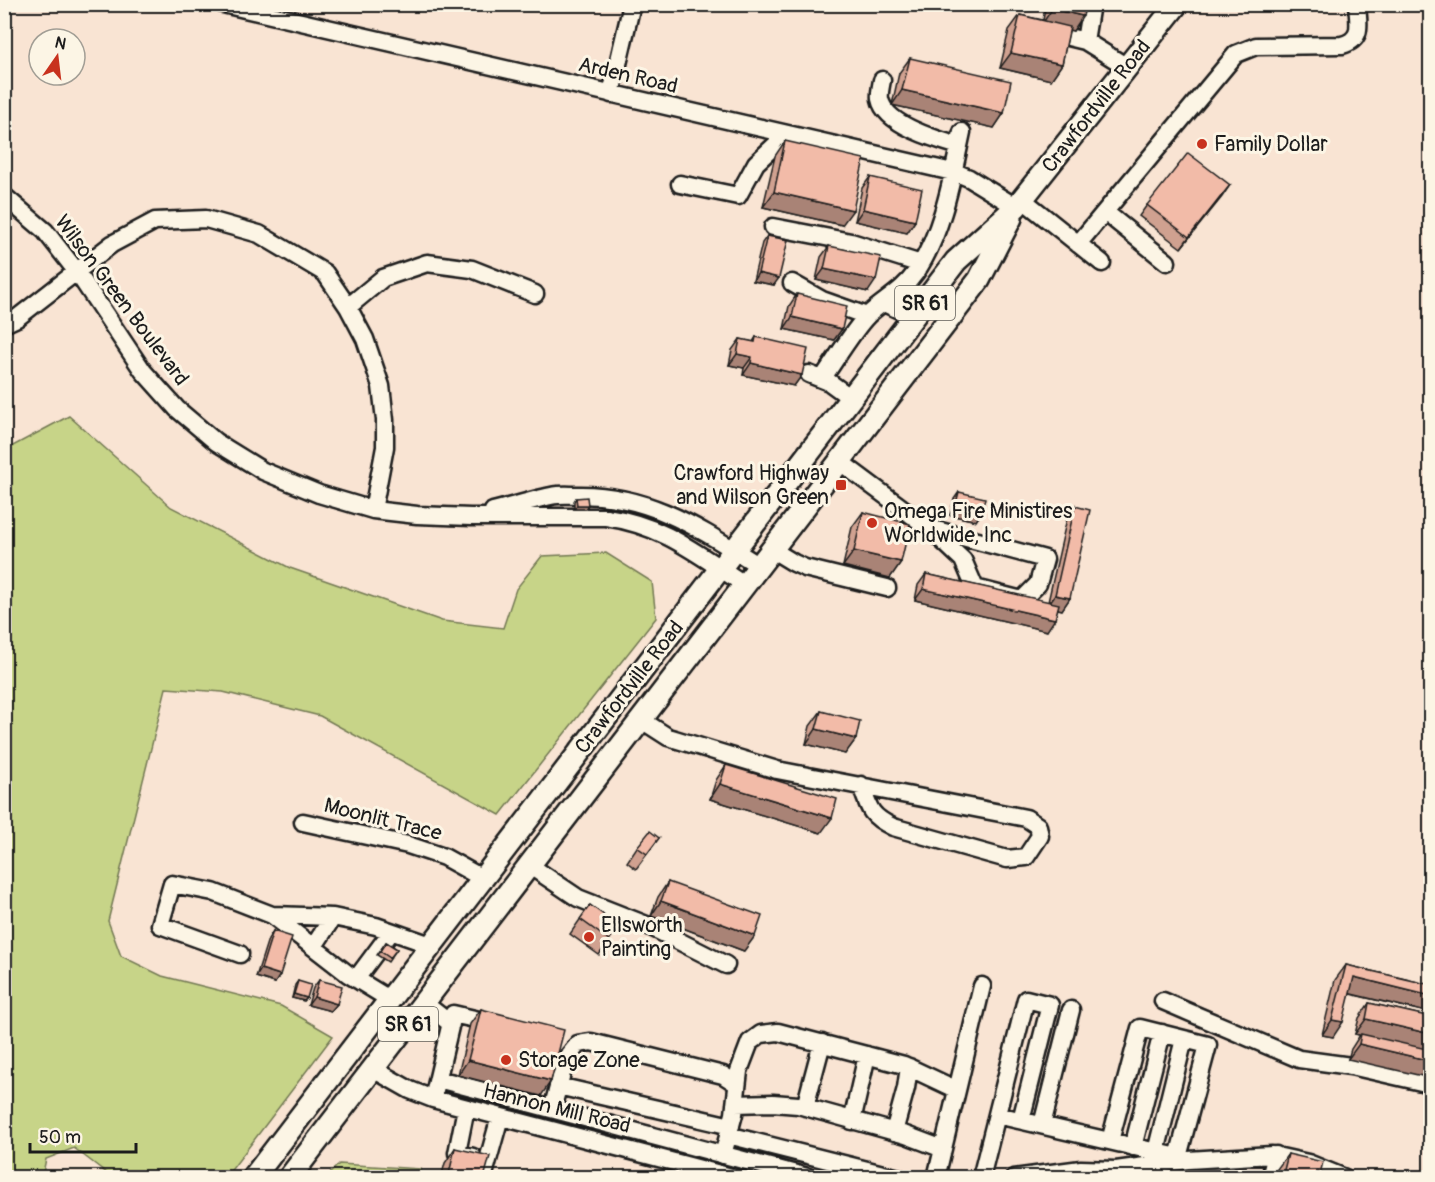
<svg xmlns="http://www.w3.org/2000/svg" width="1435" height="1182" font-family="Pangolin,sans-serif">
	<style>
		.green { fill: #c7d488; stroke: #727852; stroke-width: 1.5 }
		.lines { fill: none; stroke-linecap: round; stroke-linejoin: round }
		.minor-casing { stroke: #1c1c1c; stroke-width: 21 }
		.major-casing { stroke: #1c1c1c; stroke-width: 26 }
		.minor { stroke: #fcf5e5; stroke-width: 16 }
		.major { stroke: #fcf5e5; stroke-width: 21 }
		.wall { fill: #d0a190; stroke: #1c1c1c; stroke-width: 1.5 }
		.shaded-wall { fill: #a98376; stroke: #1c1c1c; stroke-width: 1.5 }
		.building { fill: #f2bba8; stroke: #1c1c1c; stroke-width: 1.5 }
		.poi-dot { fill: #c8321e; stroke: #fcf5e5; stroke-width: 2 }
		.labels { text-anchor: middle; stroke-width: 6; stroke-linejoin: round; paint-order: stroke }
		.shield { fill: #fcf5e5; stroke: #5f5d58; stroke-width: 1.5 }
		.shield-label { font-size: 20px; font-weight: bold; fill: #1c1c1c }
		.street-label { font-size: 21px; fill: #1c1c1c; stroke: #fcf5e5 }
		.poi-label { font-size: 21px; fill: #1c1c1c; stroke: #fcf5e5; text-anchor: start }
	</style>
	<rect width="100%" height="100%" fill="#f9e4d3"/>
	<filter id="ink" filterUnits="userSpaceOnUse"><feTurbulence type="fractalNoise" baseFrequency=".0167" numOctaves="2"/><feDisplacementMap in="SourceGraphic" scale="12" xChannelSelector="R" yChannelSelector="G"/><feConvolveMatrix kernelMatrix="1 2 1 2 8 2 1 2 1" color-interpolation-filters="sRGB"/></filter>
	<g filter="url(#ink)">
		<!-- green -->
		<path class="green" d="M69,416l102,91 119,61 152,53 61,7 13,-39 26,-33 64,-3 46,29 4,36 -156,197 -180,-99 -97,-24 -57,-4 -58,233 13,35 41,20 119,30 52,30 -107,141h-114l-38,-29 -28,11 -4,18h-37v-730h6z
			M339,1164l82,5 1,8h-96z"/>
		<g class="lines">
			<!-- minor casing -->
			<g class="minor-casing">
				<path id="minor" d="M223,4l734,169 12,5 47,29
					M1048,32l37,9 42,26
					M1085,41l6,-37
					M882,80c-1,6 -3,14 -2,19 5,26 58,41 79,47
					M611,94l21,-90
					M680,184l58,12 18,-33 31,-29
					M4,196l41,35 32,41 66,99 34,38 39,33 47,29 56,23 54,16 44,5 54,2h135c57,8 91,37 138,67
					M1022,199l80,64
					M1105,212l62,50
					M773,227l78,15 70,22
					M1078,244l158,-190 20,-8 86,-1c22,-6 16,-22 15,-41
					M792,283l30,17 45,16
					M884,303l30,14
					M348,307l35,-29 44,-15 45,6 63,25
					M4,324l13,-6 95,-74 43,-23 51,-2 53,15 66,39 23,34 17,32 16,47 4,34v27l-12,63
					M809,374l20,8 22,16
					M822,379c13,-18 31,-49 46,-64 16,-15 35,-24 48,-43 27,-40 36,-94 46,-140
					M839,461l90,67 116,31 -7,25 -16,16 -47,-12 -12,-28 -34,-32
					M493,511c19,-5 39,-11 58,-15 9,-2 18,-1 27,-1 72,-1 122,34 180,70
					M771,549l23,14 11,5 82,20
					M640,719l28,18 109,33 249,48 12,8 2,10 -14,21 -19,2 -114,-32c-23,-11 -24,-18 -32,-42
					M303,822l105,23 36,12 38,21
					M529,865l49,33 71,28 77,39
					M273,915l60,2 43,9 55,19
					M314,946l19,-29
					M240,954l-80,-29 12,-41 41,8 59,23 76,59 41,25
					M356,979l35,-47
					M1163,1001l136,58 52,7 79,18
					M424,1003l27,21
					M373,1069l37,21 23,9 302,79
					M438,1079l373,99
					M558,1086l173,40
					M435,1090l18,-76 43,10
					M735,1104l38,-1 25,2 108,30 37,14
					M805,1107l17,-64
					M466,1108l-9,45 16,4
					M552,1109l14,-50 12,-15 13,-2 132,33 14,9
					M997,1115l181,42
					M852,1121l15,-66
					M1042,1125l29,-115
					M894,1132l12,-44 3,-21
					M728,1135l171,43
					M1110,1141l30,-113 68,17 -30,112
					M1133,1147l29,-114
					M1156,1152l28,-113
					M723,1155l11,-41 5,-43 11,-29 11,-8 17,-2 126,33 53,25
					M483,1178l17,-61
					M936,1178l46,-192
					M981,1178l45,-179 24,6 -29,115
					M1014,1178l67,-9 35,1 72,-10 84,-5 36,8 37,15
					M1270,1178l6,-23"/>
			</g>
			<!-- major casing -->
			<g class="major-casing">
				<path id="major" d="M253,1178l703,-917 60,-54 161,-203
					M289,1178l690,-898 32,-62"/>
			</g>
			<!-- minor -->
			<use href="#minor" class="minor"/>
			<!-- major -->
			<use href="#major" class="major"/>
		</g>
		<!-- wall -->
		<path class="wall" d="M1046,4h40l-13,27 -4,-1 -7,34 -11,16 -51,-12 9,-38 11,-15 23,5z
			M910,58l94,55 -10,15 -102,-23 7,-32z
			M785,141l57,84 -79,-18 12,-51z
			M870,177l45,44 -8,12 -52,-12 7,-33z
			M1230,185l-49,63 -42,-32 8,-11z
			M767,236l7,49 -21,-4 9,-38z
			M829,246l39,46 -52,-12 5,-23z
			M797,294l45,35 -8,11 -50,-11 5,-23z
			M756,337l46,38 -8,11 -51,-11 1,-7 -15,-3 3,-15 8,-11 13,3z
			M959,492l22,21 -5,8 -26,-6 4,-16z
			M576,498l12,7 -3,4h-11v-8z
			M1075,506l-5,92 -8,12 -4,-1 -11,22 -132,-31 3,-15 8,-11 122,28 19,-84z
			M863,512l38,50 -11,16 -47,-12 9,-39z
			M821,711l35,28 -11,15 -39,-10 4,-18z
			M726,765l95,68 -111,-34 6,-19z
			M659,838l-23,31 -9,-7 10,-15z
			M668,882l76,69 -93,-35 7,-19z
			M590,905l29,21 -20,29 -29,-21z
			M273,931l2,52 -19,-6 12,-38z
			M386,942l11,7 -9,13 -11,-7z
			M1346,965l85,20v28l-81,-19 -17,43 -11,-2 13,-55z
			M319,980l18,24 -6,7 -23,-6 5,-17z
			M298,981l9,17 -3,3 -12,-3 3,-13z
			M1369,1003l62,14 -83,42 3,-10 9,-14 -5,-1 4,-16z
			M481,1009l60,87 -83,-21 12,-51z
			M455,1148l29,30h-43l4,-15z
			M1288,1154l31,24h-44l2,-9z"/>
		<!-- shaded-wall -->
		<path class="shaded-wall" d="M1052,9l31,7 -10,15 -31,-7z
			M1011,53l51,11 -11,16 -51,-12z
			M902,90l102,23 -10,15 -102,-23z
			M1230,185l-8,12 -41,51 8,-11z
			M774,192l79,18 -11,15 -79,-18z
			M863,209l52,12 -8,12 -52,-12z
			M824,269l52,11 -8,12 -52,-12z
			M758,273l21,5 -5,7 -21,-4z
			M792,317l50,12 -8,11 -50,-11z
			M737,354l15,3 -8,11 -15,-3z
			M751,363l51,12 -8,11 -51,-11z
			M577,505h11l-3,4h-11z
			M955,507l26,6 -5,8 -26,-6z
			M854,551l47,11 -11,16 -47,-12z
			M923,589l132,30 -8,12 -132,-31z
			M1055,595l15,3 -8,12 -15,-4z
			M816,729l40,10 -11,15 -39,-10z
			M720,784l112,34 -11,15 -111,-34z
			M661,901l94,35 -11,15 -93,-35z
			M261,969l19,6 -5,8 -19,-6z
			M1354,977l77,19v17l-88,-21z
			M294,994l13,4 -3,3 -12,-3z
			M314,997l23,7 -6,7 -23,-6z
			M1366,1019l65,15v18l-76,-18z
			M1332,1020l11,2 -10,15 -11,-2z
			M1359,1044l72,17v17l-83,-19z
			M468,1060l83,21 -10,15 -83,-21z"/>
		<!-- building -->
		<path class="building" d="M1053,4h33l-3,12 -31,-7z
			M1020,15l50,12 -8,37 -51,-11z
			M910,58l101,23 -7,32 -102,-23z
			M785,141l79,18 -11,51 -79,-18z
			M1188,153l42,32 -41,52 -42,-32z
			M870,177l52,12 -7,32 -52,-12z
			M767,236l21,4 -9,38 -21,-5z
			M829,246l52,11 -5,23 -52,-11z
			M797,294l50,12 -5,23 -50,-12z
			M756,337l52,12 -6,26 -51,-12 1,-6 -15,-3 3,-15 15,3z
			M959,492l26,6 -4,15 -26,-6z
			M587,497l1,8h-11l-1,-7z
			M1075,506l15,4 -20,88 -15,-3z
			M863,512l47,12 -9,38 -47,-11z
			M926,574l133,30 -4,15 -132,-30z
			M821,711l39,10 -4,18 -40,-10z
			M726,765l111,34 -5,19 -112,-34z
			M650,831l9,7 -12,16 -10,-7z
			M668,882l94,34 -7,20 -94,-35z
			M590,905l29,21 -10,14 -29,-21z
			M273,931l19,6 -12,38 -19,-6z
			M386,942l11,7 -7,9 -10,-7z
			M1346,965l85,20v11l-77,-19 -11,45 -11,-2z
			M319,980l23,6 -5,18 -23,-7z
			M298,981l13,4 -4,13 -13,-4z
			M1369,1003l62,14v17l-65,-15z
			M481,1009l83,21 -13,51 -83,-21z
			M1361,1034l70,16v11l-72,-17z
			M455,1148l35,8 -6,22h-36z
			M1288,1154l35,8 -4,16h-37z"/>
	</g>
	<!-- markers -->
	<g class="poi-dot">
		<circle cx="1202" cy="144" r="6"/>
		<rect x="835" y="479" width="12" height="12" rx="3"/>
		<circle cx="872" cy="523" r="6"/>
		<circle cx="589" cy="937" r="6"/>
		<circle cx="506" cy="1060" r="6"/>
	</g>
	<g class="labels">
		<!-- shield labels -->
		<g class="shield">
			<rect x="895" y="286" width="60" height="34" rx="4.5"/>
			<rect x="378" y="1007" width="60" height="34" rx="4.5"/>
		</g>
		<g class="shield-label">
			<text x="925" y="310">SR 61</text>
			<text x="408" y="1031">SR 61</text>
		</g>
		<!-- street labels -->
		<g class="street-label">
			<text transform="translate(628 75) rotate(13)" y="7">Arden Road</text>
			<text transform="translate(1096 106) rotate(-52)" y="7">Crawfordville Road</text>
			<text transform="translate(122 300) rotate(53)" y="7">Wilson Green Boulevard</text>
			<text transform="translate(629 687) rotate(-52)" y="7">Crawfordville Road</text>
			<text transform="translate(383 819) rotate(14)" y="7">Moonlit Trace</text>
			<text transform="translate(557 1108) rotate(14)" y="7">Hannon Mill Road</text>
		</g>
		<!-- poi labels -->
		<g class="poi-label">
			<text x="1214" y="151">Family Dollar</text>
			<text x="829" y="480" text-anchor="end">Crawford Highway<tspan x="829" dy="24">and Wilson Green</tspan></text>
			<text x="884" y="518">Omega Fire Ministires<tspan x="884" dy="24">Worldwide, Inc</tspan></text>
			<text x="601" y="932">Ellsworth<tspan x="601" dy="24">Painting</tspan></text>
			<text x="518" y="1067">Storage Zone</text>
		</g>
	</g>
	<!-- margin -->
	<rect width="1435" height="1182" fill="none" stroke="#fcf5e5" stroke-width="24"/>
	<rect x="12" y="12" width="1411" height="1158" fill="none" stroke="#1c1c1c" stroke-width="2" filter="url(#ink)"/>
	<!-- north arrow -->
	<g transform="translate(57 57) rotate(14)"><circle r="28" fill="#fcf5e5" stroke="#a29e95" stroke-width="1.5"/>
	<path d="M0-4.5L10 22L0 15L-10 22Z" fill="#c8321e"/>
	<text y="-9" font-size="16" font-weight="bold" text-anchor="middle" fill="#1c1c1c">N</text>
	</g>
	<!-- scale -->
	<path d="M30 1143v9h106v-9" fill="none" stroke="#1c1c1c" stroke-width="3"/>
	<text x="39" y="1143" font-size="18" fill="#1c1c1c" stroke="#fcf5e5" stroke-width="4.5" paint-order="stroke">50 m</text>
</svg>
